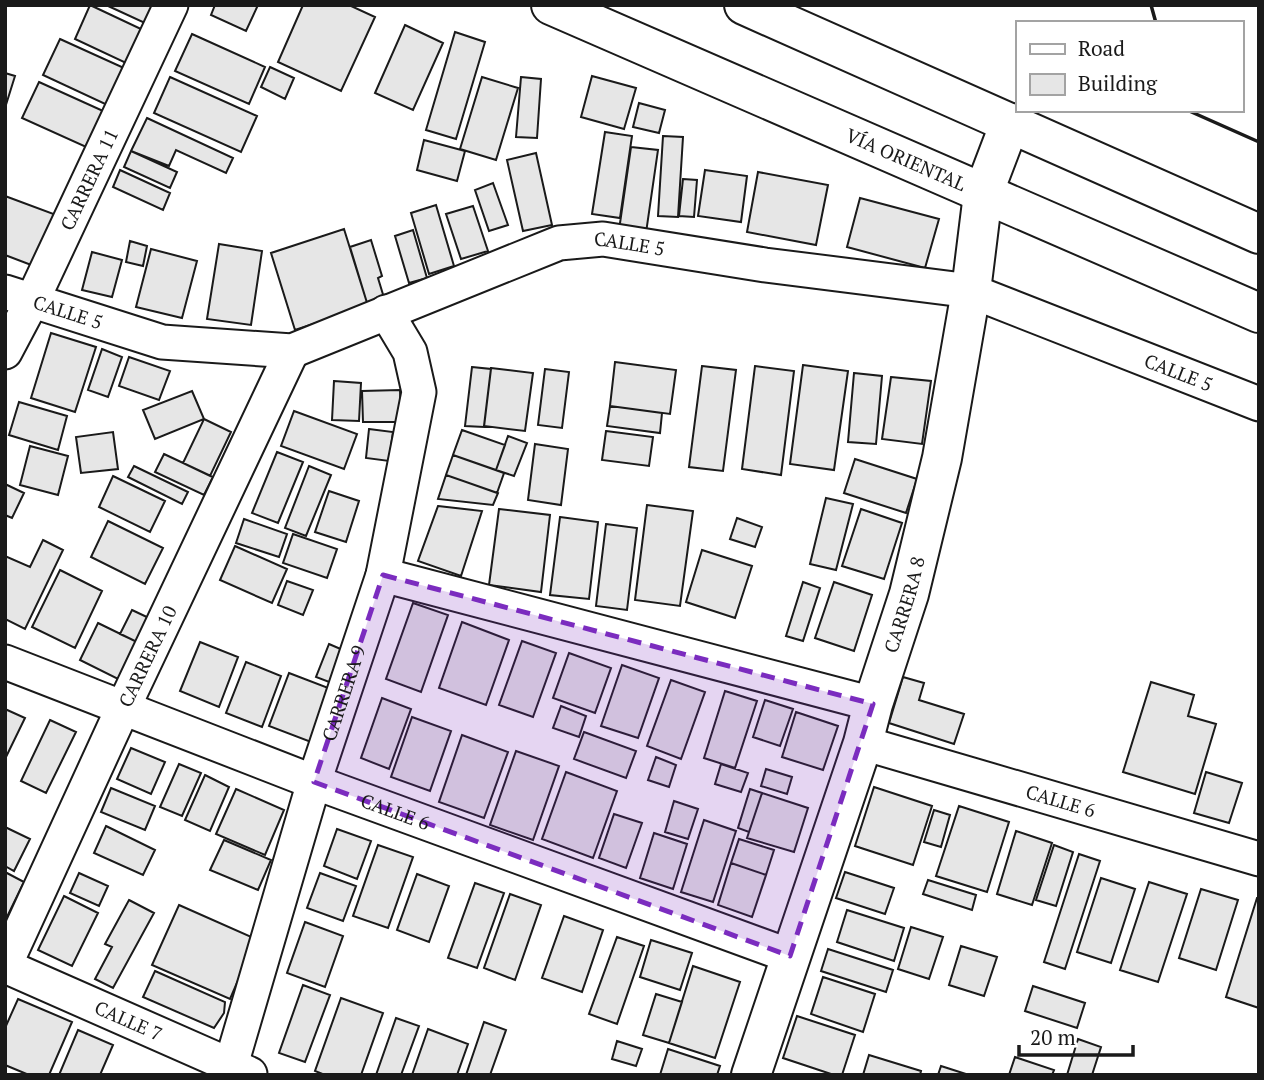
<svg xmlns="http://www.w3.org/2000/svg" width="1264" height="1080" font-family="'PT Serif',serif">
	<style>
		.building { fill: #e6e6e6; stroke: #1a1a1a; stroke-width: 2 }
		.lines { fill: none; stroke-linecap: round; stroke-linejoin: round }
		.street-casing { stroke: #1a1a1a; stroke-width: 37 }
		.secondary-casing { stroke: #1a1a1a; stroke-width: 42 }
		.highway-casing { stroke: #1a1a1a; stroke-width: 42 }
		.street { stroke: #fff; stroke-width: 33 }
		.secondary { stroke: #fff; stroke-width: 38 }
		.highway { stroke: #fff; stroke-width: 38 }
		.wall { stroke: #1a1a1a; stroke-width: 3.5 }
		.marked { fill: #7b2cbf; fill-opacity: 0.2; stroke: #7b2cbf; stroke-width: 5; stroke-dasharray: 14 9; stroke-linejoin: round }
		.labels { text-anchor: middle; stroke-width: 5; stroke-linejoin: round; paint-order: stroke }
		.street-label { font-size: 19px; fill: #1a1a1a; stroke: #fff }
	</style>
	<rect width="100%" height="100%" fill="#fff"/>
	<!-- building -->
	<path class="building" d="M90,5l51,24 -15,34 -51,-24z
		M106,5h50l-9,19z
		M215,5h43l-12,26 -35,-16z
		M303,5h46l26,12 -34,74 -63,-29z
		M405,25l38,18 -30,67 -38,-17z
		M455,32l30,10 -29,97 -30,-9z
		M192,34l73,33 -16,37 -74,-33z
		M60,39l75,34 -17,37 -75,-35z
		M270,67l24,11 -9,21 -24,-12z
		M5,73l10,3 -10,32z
		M592,76l44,12 -12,41 -43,-12z
		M170,77l87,39 -16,36 -87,-39z
		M482,77l36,11 -22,72 -36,-11z
		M521,77l20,2 -4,59 -21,-1z
		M39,82l73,33 -17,36 -73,-33z
		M639,103l26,7 -6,23 -26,-6z
		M147,118l86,40 -7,15 -50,-23 -7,16 -38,-15z
		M605,132l27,4 -12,82 -28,-4z
		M663,136l20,1 -5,80 -20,-1z
		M424,140l41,11 -8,30 -40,-11z
		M631,147l27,3 -12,83 -27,-3z
		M131,151l46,21 -7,16 -46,-21z
		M536,153l16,72 -29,6 -16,-71z
		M120,170l50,23 -7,17 -50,-23z
		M705,170l42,6 -6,46 -43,-6z
		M758,172l70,13 -12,60 -69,-13z
		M683,179l14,1 -3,37 -15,-1z
		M493,183l15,42 -19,6 -14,-41z
		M5,196l54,20 -20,52 -34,-13z
		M860,198l79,21 -14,49 -78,-21z
		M436,205l18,61 -25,8 -18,-61z
		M473,206l15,45 -27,8 -15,-45z
		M344,229l24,77 -73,24 -24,-77z
		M413,230l14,48 -18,5 -14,-47z
		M371,240l11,36 -4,2 7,23 -17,5 -18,-59z
		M130,241l17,5 -4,20 -17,-4z
		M219,244l43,7 -11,74 -44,-6z
		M151,249l46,12 -15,57 -46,-11z
		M92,252l30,8 -10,37 -30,-7z
		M51,333l45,14 -21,65 -44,-14z
		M102,349l20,8 -14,40 -20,-7z
		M129,357l41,14 -11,29 -40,-14z
		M615,362l61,8 -6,44 -60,-8z
		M803,365l45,6 -14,99 -44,-6z
		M702,366l34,4 -13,101 -34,-4z
		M755,366l39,5 -13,104 -39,-6z
		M472,367l19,2 -7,58 -19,-1z
		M491,368l42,5 -8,58 -41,-5z
		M545,369l24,3 -7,56 -24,-3z
		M854,373l28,3 -6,68 -28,-2z
		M891,377l40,4 -9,63 -40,-5z
		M334,381l27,2 -2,38 -27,-1z
		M400,390l1,32h-38l-1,-31z
		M192,391l12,28 -49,20 -12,-29z
		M19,402l48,14 -9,34 -49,-15z
		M610,406l52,7 -2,20 -53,-7z
		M294,411l63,23 -13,35 -63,-23z
		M204,419l27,13 -21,44 -27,-13z
		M369,429l24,3 -4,29 -23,-3z
		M462,430l43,15 -9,25 -43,-15z
		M606,431l47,6 -4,29 -47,-6z
		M113,432l5,37 -37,4 -5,-36z
		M508,436l19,7 -13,33 -18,-6z
		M535,444l33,5 -7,56 -33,-5z
		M30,446l38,10 -10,39 -38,-10z
		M277,452l26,10 -25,61 -26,-10z
		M164,454l49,23 -9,18 -49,-23z
		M453,455l51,18 -7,20 -51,-18z
		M855,459l62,20 -11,34 -62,-20z
		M134,466l54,26 -6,12 -54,-27z
		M309,466l22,9 -25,61 -21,-8z
		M446,475l52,18 -5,12 -55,-6z
		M113,476l52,25 -15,31 -51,-25z
		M5,484l19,9 -12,25 -7,-3z
		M329,491l30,10 -13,41 -31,-10z
		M826,498l27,6 -17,66 -26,-6z
		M647,505l46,6 -13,95 -45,-6z
		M438,506l44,5 -21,65 -43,-15z
		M499,509l51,6 -9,77 -52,-7z
		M861,509l41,14 -18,56 -42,-13z
		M560,517l38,5 -9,77 -39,-4z
		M737,518l25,9 -7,20 -25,-8z
		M244,519l43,15 -8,23 -43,-14z
		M108,521l55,27 -18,36 -54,-27z
		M606,524l31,4 -10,82 -31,-4z
		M293,534l44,15 -10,29 -44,-15z
		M43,540l20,10 -38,79 -20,-10v-63l25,11z
		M235,546l52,23 -15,34 -52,-23z
		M702,550l50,16 -17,52 -49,-16z
		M60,570l42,21 -27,57 -43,-21z
		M287,581l26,9 -10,25 -25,-10z
		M803,582l17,6 -17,53 -17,-5z
		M834,582l38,13 -18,56 -39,-13z
		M413,603l35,12 -27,77 -35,-13z
		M132,610l17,8 -12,24 -17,-8z
		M462,622l47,18 -23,65 -47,-17z
		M98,623l39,19 -19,37 -38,-19z
		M522,641l34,12 -23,64 -34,-12z
		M200,642l38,15 -19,50 -39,-16z
		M329,644l21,9 -13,32 -21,-8z
		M569,653l42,15 -16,45 -42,-15z
		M246,662l35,14 -19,51 -36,-14z
		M622,665l37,13 -21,60 -37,-12z
		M289,673l42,16 -20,53 -42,-16z
		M903,677l21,6 -5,17 45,14 -10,30 -65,-21z
		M671,680l34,12 -24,67 -34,-13z
		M1151,682l43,13 -6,21 28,8 -21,70 -72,-22z
		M725,691l32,10 -22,67 -31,-10z
		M382,698l29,11 -22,60 -28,-11z
		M765,700l28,9 -13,37 -27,-9z
		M561,706l25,10 -7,21 -26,-9z
		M5,709l20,9 -20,41z
		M796,712l42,14 -15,44 -41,-13z
		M412,717l39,14 -21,60 -39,-14z
		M50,720l26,12 -30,61 -25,-12z
		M584,732l52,19 -10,27 -52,-19z
		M462,735l46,17 -24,66 -45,-16z
		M131,748l34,14 -14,32 -34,-15z
		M516,751l43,15 -26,74 -43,-15z
		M656,757l20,8 -7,22 -21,-7z
		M179,764l22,9 -19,43 -22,-9z
		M721,764l27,9 -7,19 -26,-8z
		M766,769l26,8 -5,17 -26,-8z
		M566,772l51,19 -24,67 -51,-19z
		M1206,772l36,11 -13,40 -35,-10z
		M205,775l24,12 -19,44 -25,-11z
		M874,787l58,19 -19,59 -58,-19z
		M111,788l44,18 -10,24 -44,-18z
		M236,789l48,21 -19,45 -49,-21z
		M750,789l12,4 -13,39 -11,-4z
		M762,793l46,15 -14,44 -47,-14z
		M674,801l24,8 -10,30 -23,-7z
		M959,806l50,16 -22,70 -51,-16z
		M934,810l16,5 -9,32 -17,-5z
		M614,814l28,9 -16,45 -27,-10z
		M704,820l32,11 -23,71 -32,-10z
		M106,826l49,24 -12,25 -49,-22z
		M5,827l25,12 -16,32 -9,-5z
		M337,829l34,12 -14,38 -33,-13z
		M1016,831l36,12 -20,62 -35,-11z
		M654,833l33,11 -14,45 -33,-11z
		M739,839l35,11 -8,25 -35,-12z
		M224,840l47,20 -13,30 -48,-20z
		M378,845l35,12 -25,71 -35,-12z
		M1054,845l19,7 -17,54 -20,-6z
		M1079,854l21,7 -35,108 -21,-7z
		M731,863l35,12 -14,42 -34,-12z
		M5,872l19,10 -19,39z
		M845,872l49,16 -9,26 -49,-16z
		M79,873l29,13 -9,20 -29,-13z
		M320,873l36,13 -13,35 -36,-13z
		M417,874l32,12 -20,56 -32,-12z
		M1101,878l34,11 -24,74 -34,-11z
		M928,880l48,15 -4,15 -49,-16z
		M1149,882l38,12 -29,88 -38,-12z
		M475,883l29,10 -27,75 -29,-10z
		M1201,889l37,11 -22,70 -37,-12z
		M510,894l31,11 -26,75 -31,-12z
		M64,896l34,17 -26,53 -34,-16z
		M1257,898h2v110l-33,-11z
		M129,900l25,13 -41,75 -18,-9 17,-32 -7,-3z
		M179,905l77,34 -26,60 -78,-34z
		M847,910l57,18 -10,33 -57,-19z
		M564,916l39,14 -21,62 -40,-14z
		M305,922l38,14 -18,51 -38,-14z
		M911,927l32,10 -14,42 -31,-10z
		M617,937l27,9 -27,78 -28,-10z
		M651,940l41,13 -12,37 -40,-13z
		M961,946l36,11 -13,39 -35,-11z
		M828,949l65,21 -7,22 -65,-21z
		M693,966l47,16 -25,76 -46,-15z
		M155,971l70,31 -1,11 -10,15 -71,-31z
		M823,977l52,17 -12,38 -52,-18z
		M303,985l27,10 -25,67 -26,-9z
		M1033,986l52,17 -8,25 -52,-17z
		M656,994l26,8 -13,41 -26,-8z
		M341,998l42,15 -22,62h-36l-10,-4z
		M18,999l54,23 -23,53h-20l-24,-10v-37z
		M797,1016l58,19 -13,40h-8l-51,-17z
		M396,1018l23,8 -18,49h-25z
		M484,1022l22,8 -16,45h-24z
		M428,1029l40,15 -11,31h-45z
		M78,1030l35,15 -13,30h-41z
		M1078,1039l23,8 -9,28h-25z
		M617,1041l25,8 -6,17 -24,-7z
		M668,1049l52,17 -3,9h-57z
		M869,1055l52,16 -1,4h-57z
		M1015,1057l39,13 -2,5h-43z
		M941,1066l28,9h-31z"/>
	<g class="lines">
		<!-- street casing -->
		<g class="street-casing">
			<g id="street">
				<path id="s1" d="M5,292l157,50 130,9 267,-108 44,-4 162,26 206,26 288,113"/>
				<path id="s2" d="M5,352l27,-51 139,-296"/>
				<path d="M383,575l490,129"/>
				<path id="s3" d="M5,662l309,120 476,174"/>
				<path id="s4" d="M863,743l396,116"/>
				<path id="s5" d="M5,965l118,-257 169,-357"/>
				<path id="s6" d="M5,966l245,108"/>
				<path id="s7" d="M228,1075l86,-293 69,-207 36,-183 -9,-40 -24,-40"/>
			</g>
		</g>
		<!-- secondary casing -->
		<g class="secondary-casing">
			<g id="secondary">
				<path id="s8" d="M751,1075l112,-332 10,-39 36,-110 33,-136 29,-167 12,-97 27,-71"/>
			</g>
		</g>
		<!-- highway casing -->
		<g class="highway-casing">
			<g id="highway">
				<path id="s9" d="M551,5l708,308"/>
				<path d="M744,5l515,229"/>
			</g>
		</g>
		<!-- street -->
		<use href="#street" class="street"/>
		<!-- secondary -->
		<use href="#secondary" class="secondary"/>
		<!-- highway -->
		<use href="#highway" class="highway"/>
		<!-- wall -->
		<path class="wall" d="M1151,5l5,18
			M1187,110l72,32"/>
	</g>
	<!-- marked area -->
	<path class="marked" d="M383,575l490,129 -83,252 -476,-174z"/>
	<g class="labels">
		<!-- street labels -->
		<g class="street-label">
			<text dy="7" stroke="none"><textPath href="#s9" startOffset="387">VÍA ORIENTAL</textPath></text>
			<text dy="7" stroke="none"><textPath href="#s2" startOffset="192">CARRERA 11</textPath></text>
			<text dy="7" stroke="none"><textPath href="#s1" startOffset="654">CALLE 5</textPath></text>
			<text dy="7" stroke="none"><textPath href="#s1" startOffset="66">CALLE 5</textPath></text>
			<text dy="7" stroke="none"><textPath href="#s1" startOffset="1222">CALLE 5</textPath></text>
			<text dy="7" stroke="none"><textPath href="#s8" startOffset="495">CARRERA 8</textPath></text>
			<text dy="7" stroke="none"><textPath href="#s5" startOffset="340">CARRERA 10</textPath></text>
			<text dy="7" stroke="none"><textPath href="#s7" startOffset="399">CARRERA 9</textPath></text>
			<text dy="7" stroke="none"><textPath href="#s4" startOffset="206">CALLE 6</textPath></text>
			<text dy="7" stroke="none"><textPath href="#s3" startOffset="418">CALLE 6</textPath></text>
			<text dy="7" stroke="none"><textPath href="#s6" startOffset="135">CALLE 7</textPath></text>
		</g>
	</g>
	<!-- border -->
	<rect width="1264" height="1080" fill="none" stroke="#1a1a1a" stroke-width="14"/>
	<!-- legend -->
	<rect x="1016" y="21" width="228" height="91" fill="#ffffff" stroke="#a3a3a3" stroke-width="2"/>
	<rect x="1030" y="44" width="35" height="10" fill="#ffffff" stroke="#a3a3a3" stroke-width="2"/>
	<text x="1078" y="56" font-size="21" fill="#1a1a1a">Road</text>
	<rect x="1030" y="74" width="35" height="21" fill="#e6e6e6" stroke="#a3a3a3" stroke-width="2"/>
	<text x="1078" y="91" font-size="21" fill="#1a1a1a">Building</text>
	<!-- scale -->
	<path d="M1019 1045v10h114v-10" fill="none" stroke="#1a1a1a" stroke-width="3.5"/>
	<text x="1030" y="1045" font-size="21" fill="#1a1a1a" stroke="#ffffff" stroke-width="5" paint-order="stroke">20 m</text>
</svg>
